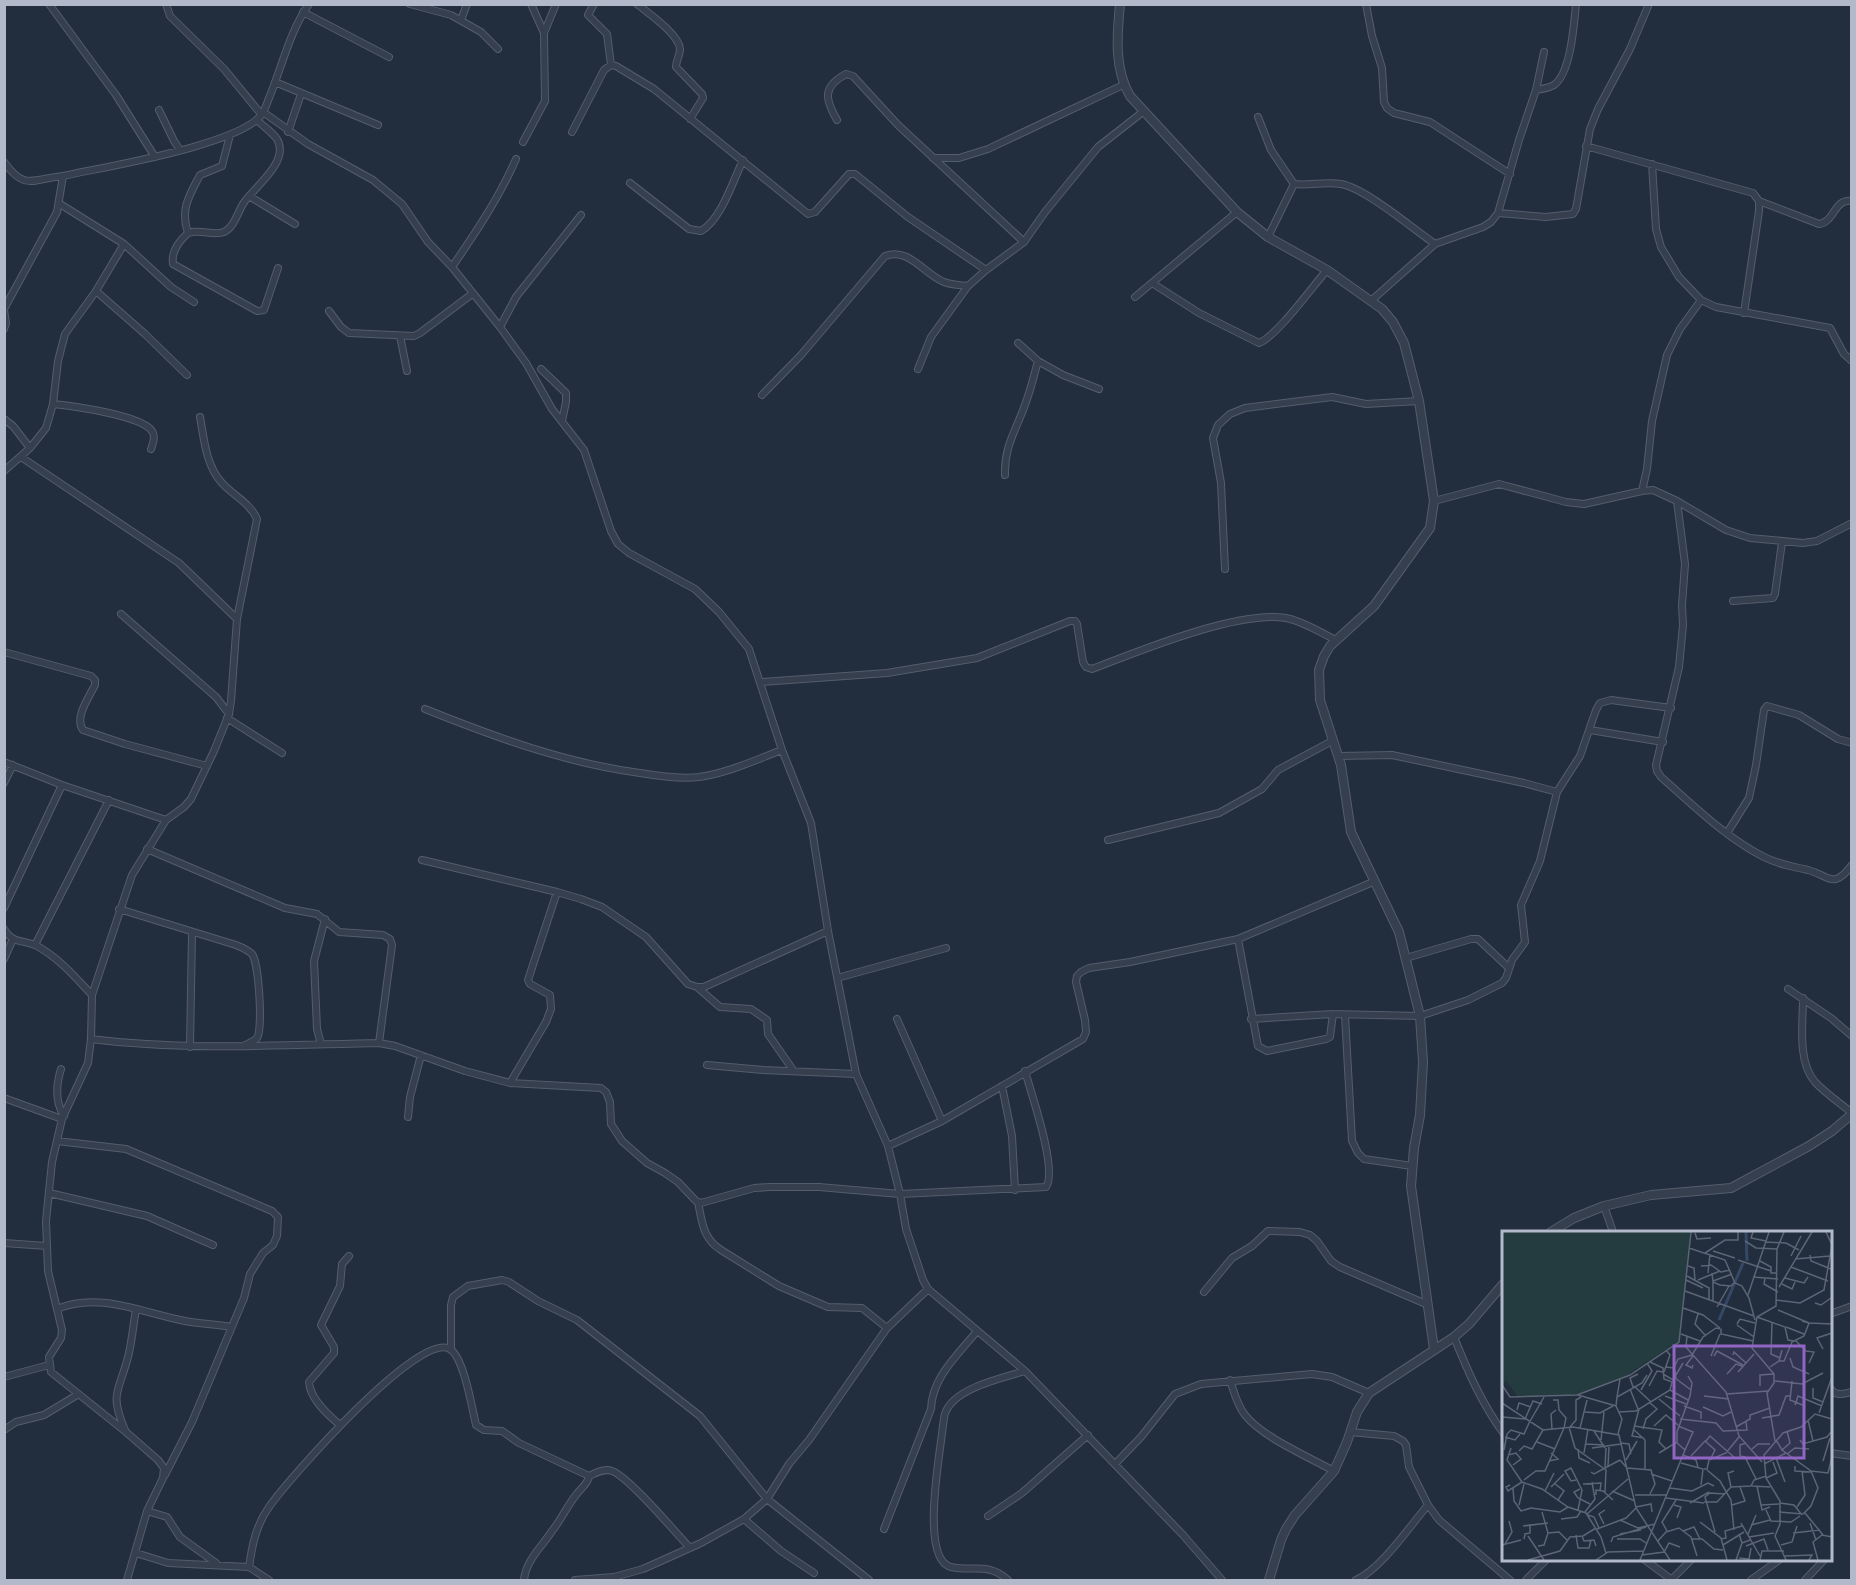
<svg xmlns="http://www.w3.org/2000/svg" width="1856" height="1585" font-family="Quicksand,sans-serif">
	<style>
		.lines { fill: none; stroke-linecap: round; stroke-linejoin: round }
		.minor-casing { stroke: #545d6c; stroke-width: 8 }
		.tertiary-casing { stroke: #545d6c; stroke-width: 10 }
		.minor { stroke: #363f4e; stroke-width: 6 }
		.tertiary { stroke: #363f4e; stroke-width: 8 }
		.inset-river { fill: none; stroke: #354866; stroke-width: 3 }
		.inset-road { fill: none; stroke: #5c6576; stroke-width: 1.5 }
		.view { fill: #9165c3; fill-opacity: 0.15; stroke: #9165c3; stroke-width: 3 }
		.inset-edge { fill: none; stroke: #b2bac9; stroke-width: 3 }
	</style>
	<rect width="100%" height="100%" fill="#222d3e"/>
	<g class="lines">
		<!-- minor casing -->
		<g class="minor-casing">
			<path id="minor" d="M49,4l67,91 39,62
				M166,4l4,12 54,53 37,45
				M410,4l41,11 30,17 17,17
				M531,4l13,29
				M594,4l-6,11 19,19 4,31
				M637,4c11,9 42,30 43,45 0,6 -4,12 -4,18l26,27 1,4 -13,21
				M1366,4l6,32 10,32 2,34 3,6 7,5 36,9 80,52
				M303,12l86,45
				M461,20l6,-16
				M275,82l103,43
				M1536,90c6,-1 13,-2 18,-5 17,-12 20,-61 22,-81
				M159,110l15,31 6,9
				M263,112l45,32 65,36 29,24 26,38 24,25 48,60 26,36 26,46 32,41 27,81 7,13 11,9 66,36 24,23 30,37 33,101 29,73 17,108 28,143 32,72 12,48 6,35 17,51 5,9 97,82 158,164 39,45
				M1258,117l13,33 23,34c16,2 31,-3 47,0 24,4 71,44 94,60
				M257,120c6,6 15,12 20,19 13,22 -21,47 -32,62 -7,9 -10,26 -21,31 -10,4 -24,-3 -36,1 -9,8 -17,19 -15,31l84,47 7,-1 14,-42
				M837,120c-12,-21 -15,-33 9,-46l7,2 45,49 126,117
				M288,132l13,-38
				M572,132l32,-62 7,-5 5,1 38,23 154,125 7,-2 34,-38h6l53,43 78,53
				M523,142l22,-41 -1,-68 12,-29
				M1586,146l167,47 6,8v10l-15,102
				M933,158h26l29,-9 135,-64
				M4,162c21,29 28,17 59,14
				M1652,164l4,65 5,18 18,30 22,23 15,7 114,21 14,26 8,7
				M630,183l59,46 12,2c20,-11 32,-50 42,-71
				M249,196l46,28
				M1759,201l60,23c16,-2 15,-26 33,-23
				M60,204l64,40 47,43 23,15
				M1498,213l48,4 27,-3 3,-5 14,-80 8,-20 32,-60 19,-45
				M188,233c-8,-24 1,-37 12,-58l22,-9 8,-31
				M1268,237l26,-53
				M452,267c24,-35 47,-69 64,-108
				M1152,283l47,30 60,30c18,-7 53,-56 68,-73
				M96,291l49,43 42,41
				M1135,297l102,-85
				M1372,300l63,-56 48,-17 8,-5 7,-9 21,-73 17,-50 8,-38
				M4,309l53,-97 6,-36c40,-9 178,-31 199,-62 4,-6 6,-14 9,-21 12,-30 19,-62 38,-89
				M4,310l2,13 -2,6
				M329,311l12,16 8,6 65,3 6,-3 52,-39
				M500,327l16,-30 65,-82
				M400,336l7,35
				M1018,343l20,18 25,14 36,14
				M541,369l25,24v9l-4,19
				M918,369l13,-32 37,-51 18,-16 38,-28 21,-30 53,-65 46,-36
				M762,395l39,-40 84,-99c24,-9 39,18 59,26 8,3 16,3 24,4
				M53,404c19,2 88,11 99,27 4,5 1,13 -1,18
				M4,419l9,7 17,22
				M21,457l158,106 58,56
				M4,471l26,-23 16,-20 7,-24 5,-43 7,-27 31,-43 28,-47
				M1005,475c-1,-30 12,-46 21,-73 5,-13 8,-27 12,-41
				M1642,491l5,-22 5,-48 15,-66 13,-26 21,-29
				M1434,501l65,-17 67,18 18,2 58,-13 11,-1 24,11 49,29 24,8 53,5 14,-2 35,-18
				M1677,501l8,63 -3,41 1,20 -4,42 -23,98 1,6 4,6c32,28 65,61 103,80 14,7 29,10 44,13 22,6 25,20 44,-5
				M1225,569l-4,-86 -8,-45 5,-13 12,-11 15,-6 87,-11 34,7 53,-3
				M1733,601l40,-3 2,-4 7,-52
				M121,614l95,83 13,17
				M4,652l87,24 4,4v5c-6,12 -21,33 -12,45l42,14 82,22
				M761,682l126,-9 90,-15 93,-37h5l2,3 6,38 3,5 6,2c47,-18 146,-59 194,-51 17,3 35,15 50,22
				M425,709c70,28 140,54 215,64 18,3 41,6 59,4 29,-4 56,-17 83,-27
				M227,718l55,35
				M1590,730l73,12
				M1338,756l54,-1 132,28 33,9
				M4,762l58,23 104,35
				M4,783l9,-18
				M1727,833l22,-35 7,-33 8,-55 3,-4 32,9 39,24 14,4
				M1108,840l111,-27 43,-24 16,-19 54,-29
				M147,849l138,59 32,6 22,18 44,3 7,4 2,6 -13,98
				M422,860l135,32 24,7 21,8 44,30 42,47 9,3h7l124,-56
				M4,908l58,-123
				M119,909l117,36c5,2 12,5 16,9 7,9 11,75 5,84 -2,3 -8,5 -12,7
				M4,929c10,16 19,10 33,17 22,12 38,31 55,49
				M1238,939l20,107 9,5 59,-12 4,-2 3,-23
				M35,945l74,-145
				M1406,958l65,-19h7l31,29
				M4,959l9,-20
				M837,978l109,-30
				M697,987l23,20 31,2 16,11 1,14 25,36
				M1788,989l43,29 21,18
				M1803,998c0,25 -6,63 12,84 10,11 25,21 37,31
				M1345,1015l7,126 6,12 6,6 48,7
				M897,1019l45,102
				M1251,1019l82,-5 87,2 48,-16 34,-17 4,-5 6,-18 13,-18 -4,-37 19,-44 17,-69 23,-36 16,-46 4,-7 11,-3 60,8
				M91,1039c96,12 192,6 288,4l16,3 70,25 45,12 91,5 5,4 4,10 1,22 11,17 25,22 18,10 13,9 18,19 5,2 53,-15 16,-1h49l81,7 146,-7c12,-17 -15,-94 -21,-116
				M321,1044l-4,-15 -3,-68 11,-42
				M190,1047l2,-114
				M707,1065l56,5 93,4
				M61,1069c-5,16 -6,33 3,47
				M510,1083l36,-61 5,-13 -1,-14 -20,-11 -2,-4 29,-88
				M1002,1086l10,50 3,54
				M4,1098l58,21
				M408,1117l2,-20 11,-42
				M57,1141l69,8 146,62 6,6 -1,19 -4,9 -10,8 -13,21 -6,24 -52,124 -27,53
				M888,1146l54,-25 141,-82 3,-7 -1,-12 -9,-38 1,-6 4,-4 8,-4 41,-6 108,-23 135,-57
				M49,1193l98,23 66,29
				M698,1202c4,20 5,37 23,48l58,36 49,21 34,1 25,20
				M1604,1206l9,26
				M4,1243l43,3
				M1204,1292l28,-34 20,-12 16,-15 32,1 10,3 7,6 14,20 9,6 86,37
				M57,1309c41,-18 86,4 128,12 15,3 31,3 46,6
				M1830,1314l22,-8
				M1454,1337c14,35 28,67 50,97
				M451,1350v-45l2,-8 15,-11 34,-6 7,2 29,19 39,19 123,96 67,83 102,81
				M4,1377l45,-12
				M1230,1380c4,12 7,25 15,35 17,22 64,42 89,56
				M1830,1388c6,9 13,6 22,4
				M340,1425c-12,-10 -30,-26 -31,-43l25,-29v-6l-13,-22 19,-39 2,-22 7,-8
				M4,1430l12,-8 28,-7 33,-20
				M125,1430c-16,-37 -6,-38 3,-73 4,-15 5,-32 8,-47
				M1350,1432l44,4 9,5 3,4 3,22 19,38 11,15 71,60
				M1830,1453l22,3
				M1115,1464l26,-27 34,-43 26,-10 111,-10 20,3 37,16
				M589,1476c7,-3 15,-8 23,-5 16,5 64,62 78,77
				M147,1511l20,6 13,20 36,26
				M988,1516l34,-23 66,-58
				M744,1519l37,32 33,22
				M884,1529l47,-120c1,-32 27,-54 46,-78
				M136,1553l32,10 81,4 20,13
				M1645,1560l27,20
				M249,1567c3,-21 7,-42 20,-60 18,-26 150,-177 181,-158 14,9 22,59 26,76l8,5 18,1 17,12 70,33c-1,8 -8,12 -13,19 -9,11 -15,25 -24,36 -11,17 -26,29 -28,49
				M127,1580l20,-69 16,-33 1,-10 -6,-8 -32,-28 -75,-60 -2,-15 12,-19 1,-8 -14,-59 -2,-50 6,-59 10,-43 26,-56 3,-24 1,-44 40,-120 34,-55 18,-13 7,-8 23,-48 15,-37 2,-13 6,-82 20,-100c-7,-16 -23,-23 -35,-36 -16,-17 -18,-44 -22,-66
				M575,1580l39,-3 29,-8 58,-26 43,-24 23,-20 22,-35 20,-24 78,-112 41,-39
				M1008,1580c-20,-18 -34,-8 -57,-13 -32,-8 -10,-118 -8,-142 1,-5 1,-10 3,-14 11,-24 57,-33 79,-40
				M1356,1580c26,-12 53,-53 72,-75
				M1526,1580l20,-20
				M1671,1580l20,-20
				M1751,1580l28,-20
				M1805,1580l19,-20"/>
		</g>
		<!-- tertiary casing -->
		<g class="tertiary-casing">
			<path id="tertiary" d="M1120,4c-3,31 -6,65 10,92l107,116 31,25 59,33 55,39 11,13 11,21 15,58 15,100 -4,27 -56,78 -44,40 -6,10 -5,14 1,30 21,65 10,67 48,100 21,84 3,46 -3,53 -6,33 -3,38 23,163
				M1551,1232l23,-14 30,-12 47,-11 80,-7 78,-42 23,-15 20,-17
				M1269,1580l12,-40 5,-11 9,-14 39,-44 13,-29 10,-30 12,-19 85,-56 15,-13 35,-41"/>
		</g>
		<!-- minor -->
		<use href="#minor" class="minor"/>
		<!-- tertiary -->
		<use href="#tertiary" class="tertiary"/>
	</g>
	<!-- overview -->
	<g transform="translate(1502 1231)">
		<rect width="330" height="330" fill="#222d3e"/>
		<path d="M0,1h188l-11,109 -52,34 -51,20 -59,1 -11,-15 -4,2z" fill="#243b3f"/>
		<path class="inset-river" d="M244,1l1,29M217,89l24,-57"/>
		<path class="inset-road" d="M251,1l-2,6 15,3M193,2l2,6 14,-1M243,10l11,7 21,1M263,11l21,1 13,7M187,17l36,12 10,23 7,3 7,12 6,22M211,20l22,7M203,22l20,-13h13v-8M308,24l1,6 20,8M289,25l10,-20M293,28l35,-3M236,29l33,11M258,30l11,6v6h6M186,35l6,2 1,12M199,35l10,-1 10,7 9,-2M289,36l37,14M206,42l2,-19M210,42l1,9 7,3 11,1 4,-4M185,45l22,12v12M251,46l25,2M263,47l-1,6 14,8M283,47l19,5 4,-6M184,49l17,8M196,49l22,-9M211,50l19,-7M211,51v19M280,53l10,5 3,-7M277,56l33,-55M183,60l69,25M246,64l21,-63M274,69l24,3 24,-13 8,-45 -6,-13M313,72l6,2 10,-7M215,76l12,-21M181,77l20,7 17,13M276,79l31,13 23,1M196,83l-3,10 11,12M255,86l28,10 3,13 6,1M270,92l-1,31 9,4M235,93l3,-5 15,4M235,94l17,12M284,96l18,7M179,103l19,7M185,105l-1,11 6,7M293,109l11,11 8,1 -5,11M321,118l-6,-11 15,-5M190,123l34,38 13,44 23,26M231,124l1,-3 12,11M191,125l-7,9 6,3 1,-3M209,125l9,-22M212,125l3,-5 26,14M288,127l3,9 16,7M277,130h5l8,-19 12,-6 5,-13 -7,-2M163,136l9,1 2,10M268,136l9,-6 3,-11M172,137l4,-9 14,-4 11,-18 13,-9 5,1v5l32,7M162,141l6,-17 -4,-5M236,141l16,-18M161,143l10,6 10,-17M225,143l9,-10 6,2M173,147l16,12M273,150l27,3 21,-11M290,150l-2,19 15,6M0,154l8,12 67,-2 53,-20 49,-33 12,-110M132,155l17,16M147,155l8,-15 6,1M258,155v-11l14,-1M131,156l-3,-9 8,-4M311,157v10l10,4M128,158l8,20M139,159l11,-19 -5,-8M168,159l18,10M225,163l41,-3M76,164l38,11M163,165l21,8M202,165l25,3M115,166l3,-18M157,168l21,17M51,169h5l1,10 7,8 -2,10M0,172l41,27 30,-3 46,8 17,73 34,52M293,174l3,-9 24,10M182,175l17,6v7M201,176l20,9 8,-4M137,178l-7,27 12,2M15,179l2,-7 12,4M83,181l15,1 13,-7M117,181l17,-1 34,-21 2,-8 -8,-3 -1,-11 -13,-6M317,182l13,-36M0,186l23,2 8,-18 9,3M260,187l17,-3 7,-19h5M178,188l36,4 7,8 24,-1 -1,-8M306,189l5,21M27,192l15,-26M132,195l28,4 -3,12 7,7M152,195l12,-11 12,10M176,195l15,6 -8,18M67,196l6,21 31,22 -1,22M68,196l6,-7v-20l5,-3M234,196l14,-8v-4l20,-7M78,197l7,-28M50,198l-1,-15 5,-4M131,198l12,11v29M141,198l3,-10 11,-10 -7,-6M92,200l11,17M116,203l4,-15 -6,-13 1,-9 25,-14 5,-8M3,206l10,3 5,-6M99,209l3,-28M274,209l6,10 29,21 7,17 -7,18 -8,8 -24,-2M298,209l3,4 24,-7 5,-6M204,210l4,-5 25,22M273,210l-8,-48 7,-10v-9l-22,-26 5,-31 19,-11 1,-57 7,-17M35,211l18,7M119,212l8,1 2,10M244,212l-6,2v11l5,1 11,22M84,213l18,1M9,217l-4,12 15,22 20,7 26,18 18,6 15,24 5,16M90,217l29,-4M76,218l1,9 11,5M250,218l6,-5h12M2,219l3,-16 4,-4 13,4 5,-11M280,219l8,-7 -3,-12M17,220l5,-5 8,3 11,-19M82,222l4,-24M157,222l18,-11M285,223l8,-6 14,1M6,224l8,-2 5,6 -8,6M181,224l13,5 2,7M189,225l14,-15 10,9 -4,8M274,227l9,24M118,229l7,8 24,2 4,14 -5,10M124,229l11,-19M47,230l9,-2 -7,-6M321,230l7,-23M179,232l22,6 -2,16M262,233l22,-11M106,235l1,-19M293,235v5l16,1M103,236l1,-19M202,238h3l2,-9 17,-7 13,-16M205,239l13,11 11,19 3,30M309,240l17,2 4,-16M89,241l3,2 26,-14M149,243l21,7M264,247l11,-5 -4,-11M22,249l12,-9h9l19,-43M74,249l-5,1 -6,-10 6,-3 11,22 -4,20M52,252l10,8 -6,9M81,253l18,-1 -1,8M8,254l-4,2 2,4 14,-9M250,255l18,1M255,255l5,24 8,-3M49,256l13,-13M229,256l-3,-14 6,-2M11,257l1,13 7,10 10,-3 29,4 8,-5M168,257l22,3 16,-8 6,3M78,258l-6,3 4,6 12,6M43,260l9,-18M110,260l23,10M94,264v-5l7,1 10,9M133,264h32M164,267l38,5M202,271h13l14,-15 20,-1 3,-6 12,-4M188,272l19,-11M278,272l14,2 8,10M17,274l5,-21M172,274l7,2 -4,11M230,274l13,-4 -5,-14M259,274l18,-1M134,276l15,-3 1,8M295,276l8,-12 -3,-24M264,279l5,11 20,1 9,-6M83,281l10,-13 -3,-17M303,282l18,22M85,283l41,-35M86,284l6,2 5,11M59,288l16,-2 4,-6M118,289l18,8 17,-4M198,291l21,16 6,22M239,292l19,33M308,292l6,17M102,293l-5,-10 6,-4M249,294l19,-5M21,295l25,-3M95,298l29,-11 10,-10M165,300l-5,-9 14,-22M181,300l11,-4 6,12M213,301l-10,-35 5,-4 15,1M46,302l11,-1 8,8M291,302l27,-3M118,303l21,-4M237,303l3,9 8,-3M246,303l8,-19M74,304l2,13h11l2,-8M26,305l16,24M80,305l2,5 10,-1 2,6M247,306l25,-4M22,308l1,-5 5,-1v-9M115,308h23l6,4M189,308h11l12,10 9,1M219,308l5,-1 -1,-7 17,-5M109,311l2,-5 33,-10M155,311l9,-10 13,-4 12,9 6,19M3,313l7,-12 -3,-11M0,314l19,-5M221,314l21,-13M279,314l11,-3 5,-16M36,315l6,-1 4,-12 -6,-21M244,315l18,-7 4,11M140,324l22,-3 5,-9 11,4M283,325l27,-1 -3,5M237,327l10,1 2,-11M26,329l32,-9 10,-14 13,-1 13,-8M94,329l12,-8 36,-1M138,329l45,-110 -8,-7v-11l13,-36 2,-13 -4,-7M234,329l6,-17M258,329l2,-9h22M284,329l-11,-24 5,-12v-23l-14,-23 -2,-23 19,-22 18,-6 14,-13 17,5M316,329l-5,-18 9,-7 10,2"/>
		<path class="view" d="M172,115h130v112h-130z"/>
		<rect width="330" height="330" class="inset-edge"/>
	</g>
	<!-- border -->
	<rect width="1856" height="1585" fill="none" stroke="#b2bac9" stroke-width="12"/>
</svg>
